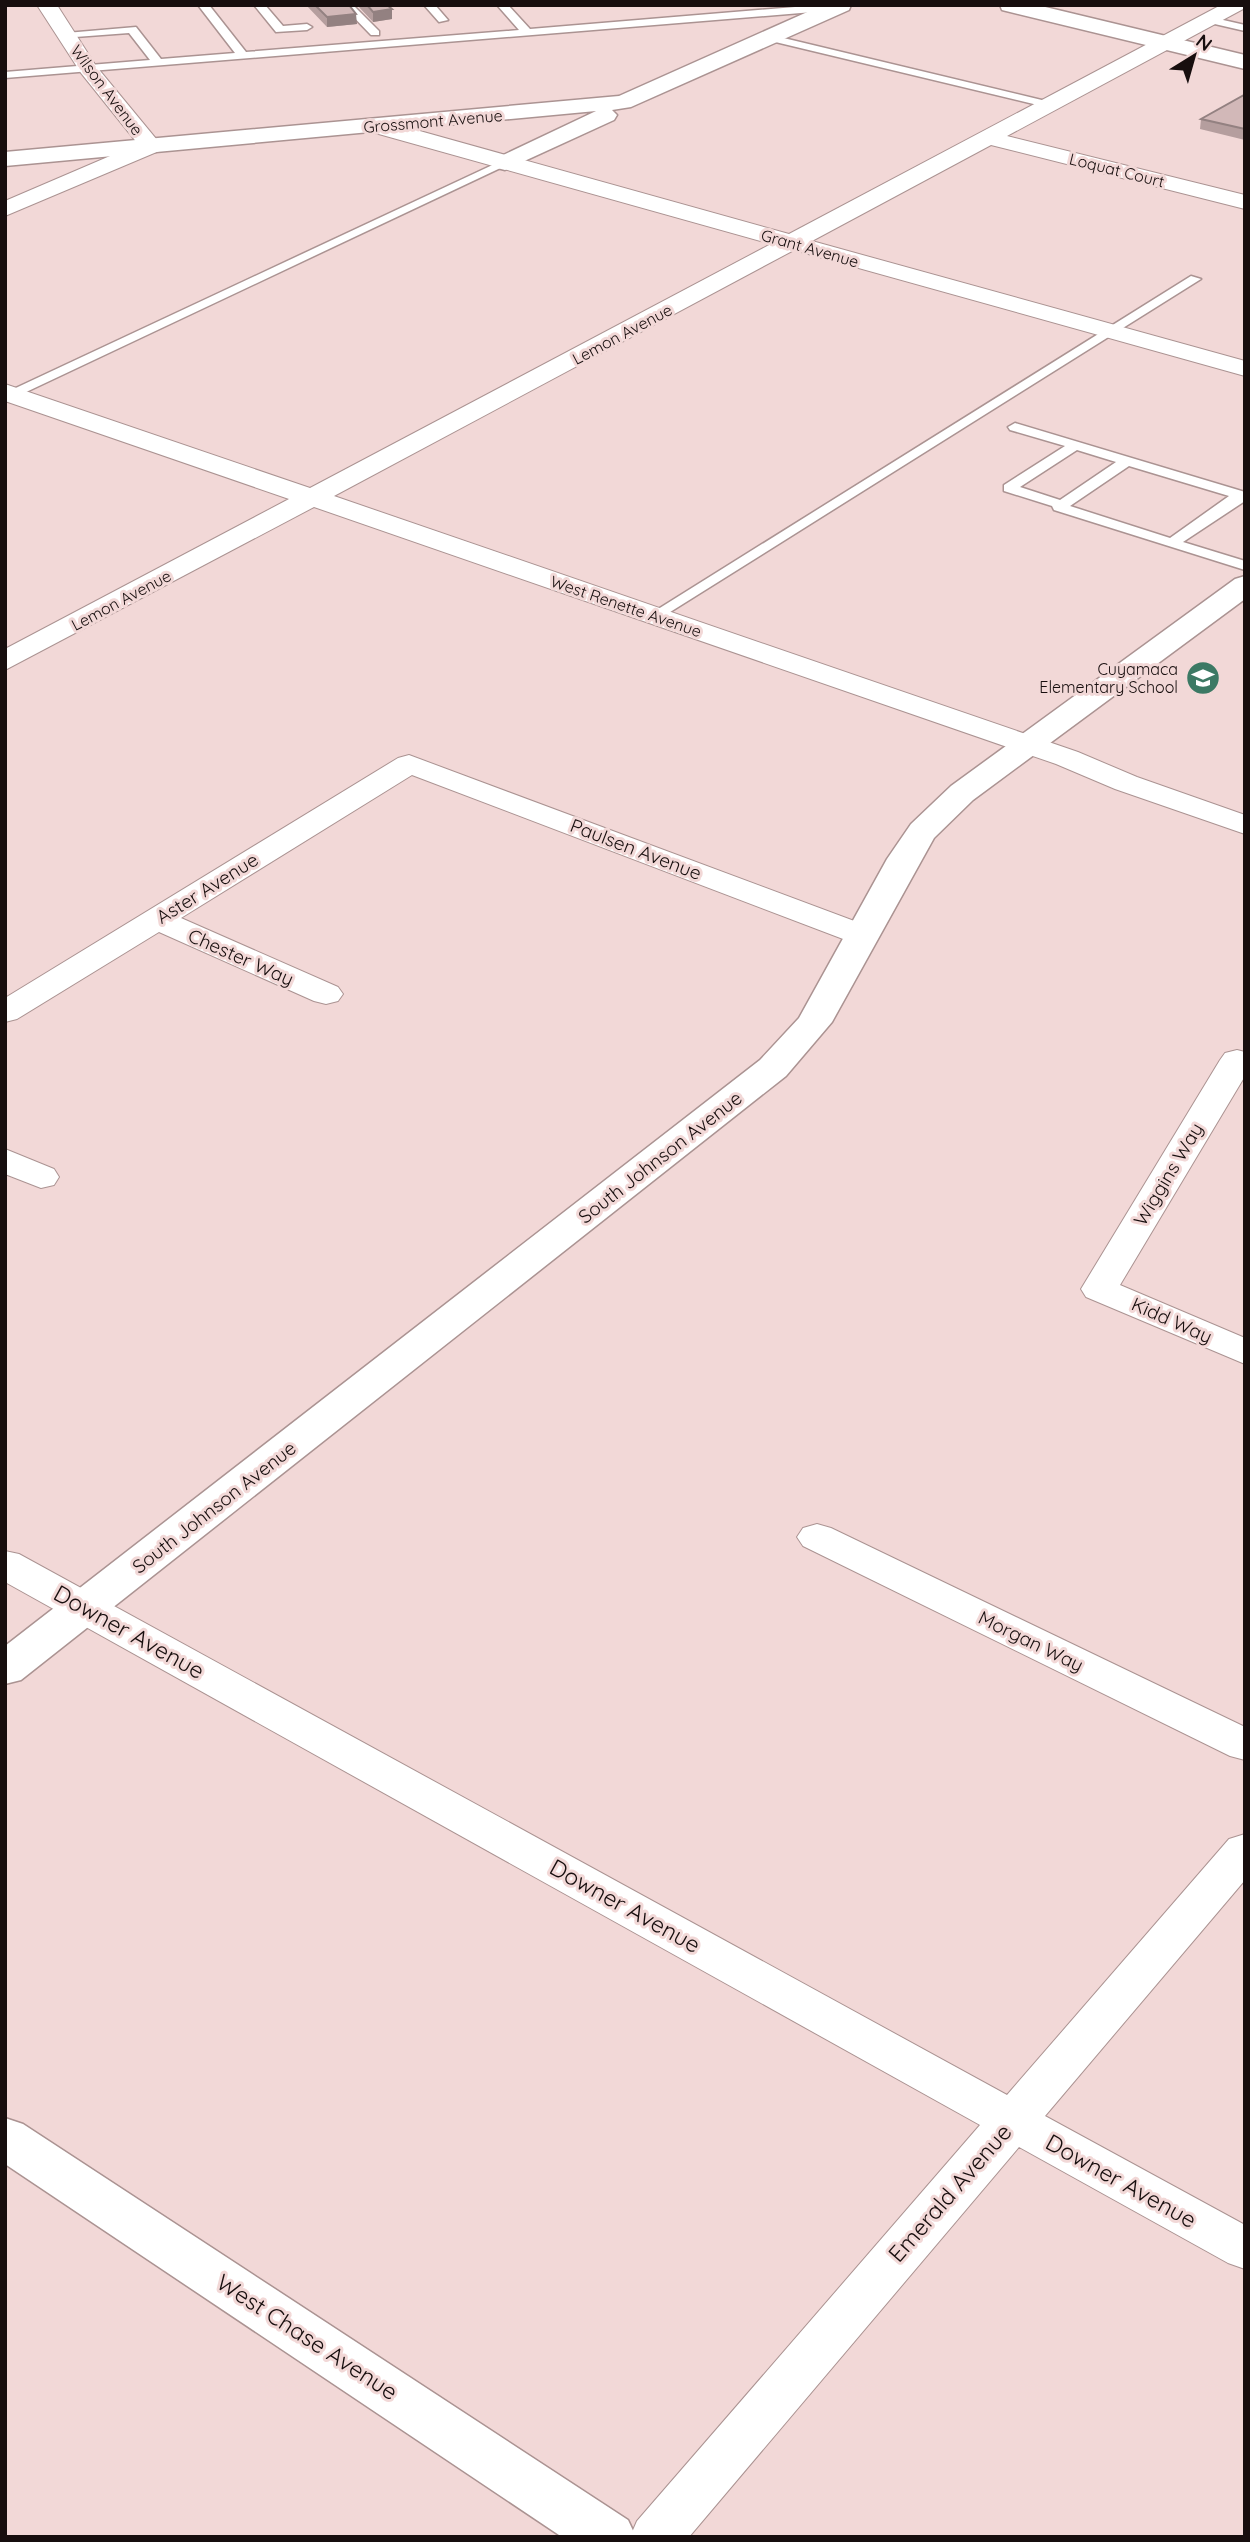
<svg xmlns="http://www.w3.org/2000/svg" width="1250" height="2542" font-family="Quicksand,sans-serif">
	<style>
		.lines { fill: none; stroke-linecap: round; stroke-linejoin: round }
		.lane-casing { stroke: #ab9392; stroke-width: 3 }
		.street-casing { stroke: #ab9392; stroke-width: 2 }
		.secondary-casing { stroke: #ab9392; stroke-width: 3 }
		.lane { fill: #fff; fill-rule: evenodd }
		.street { fill: #fff; fill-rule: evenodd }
		.secondary { fill: #fff; fill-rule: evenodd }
		.wall { fill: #b59e9e }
		.shaded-wall { fill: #938181 }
		.building { fill: #d2b8b8; stroke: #938181; stroke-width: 2 }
		.labels { text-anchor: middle; stroke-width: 6; stroke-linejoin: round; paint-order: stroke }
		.far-street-label { font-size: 16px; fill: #170e0e; stroke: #f2d8d7 }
		.far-poi-label { font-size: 16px; fill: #170e0e; stroke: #f2d8d7; text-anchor: end }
		.street-label { font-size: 19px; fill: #170e0e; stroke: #f2d8d7 }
		.near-street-label { font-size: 23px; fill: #170e0e; stroke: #f2d8d7 }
	</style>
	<rect width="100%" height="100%" fill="#f2d8d7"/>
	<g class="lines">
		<!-- lane casing -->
		<g class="lane-casing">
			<path id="lane" d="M198,5h11l37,47 273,-22 -22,-25h11l22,24 289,-24 23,2 -5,3 -832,68v-6l145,-12 -21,-27 -67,5 -1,-2 5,-3 70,-6 25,32 74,-6z
				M254,5h11l18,21 24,-2 5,3 -5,3 -31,2z
				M342,5h11l26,26v4h-8z
				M424,5h11l13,15 -9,2z
				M1210,17l35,8v6l-39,-9 -1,-2z
				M771,35l279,67 6,3 -6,3 -283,-68 -1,-2z
				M501,161l10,2 -506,239v-9z
				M1191,276l10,3 -542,340 -5,1 -7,-4z
				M1015,423l230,69v9l-62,41 62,19v9l-191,-60 -2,-4 -48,-15v-6l61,-39 -55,-16 -2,-3zM1077,450l39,12 -56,38 -40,-13zM1129,466l100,30 -59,42 -100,-32z"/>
		</g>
		<!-- street casing -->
		<g class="street-casing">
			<path id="street" d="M37,5h20l39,61 66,80 -3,5 -154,65v-15l133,-57 -57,-71z
				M1221,5h24v3l-238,128 238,59v14l-254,-64 -179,96 433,120v15l-451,-126 -460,246 744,256 59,25 108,38v19l-130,-45 -59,-25 -742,-257 -309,163v-21l284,-150 -284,-98v-17l305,104 461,-244 -403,-113 -3,-5 3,-5h16l405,113z
				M409,755l464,173 5,7 -5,7 -11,3 -11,-3 -439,-167 -231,143 157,69 5,7 -5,7 -12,3 -12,-3 -155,-69 -142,87 -12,3v-24l393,-240z
				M1237,1050l8,2v24l-125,209 125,53v26l-159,-67 -5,-8 139,-229 5,-7z
				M5,1149l49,20 5,8 -5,8 -13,3 -36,-14z
				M817,1524l14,4 414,199v33l-15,-4 -427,-210 -6,-9 6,-9z
				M5,1551l14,3 988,541 222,-256 16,-5v46l-200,236 200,109v44l-17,-6 -209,-116 -330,390h-59l7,-16 343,-396 -975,-543z"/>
		</g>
		<!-- secondary casing -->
		<g class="secondary-casing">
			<path id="secondary" d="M823,5h28l-2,5 -218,97 -19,3 5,5 -3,5 -109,50 -8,-2 -4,-5 4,-5 99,-47 -591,55v-14l614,-56z
				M1000,5h37l208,50v14l-243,-59z
				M1245,576v23l-272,201 -39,38 -102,184 -46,54 -765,604 -16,4v-38l755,-586 39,-42 88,-159 24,-35 40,-38 284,-207z
				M5,2118l18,6 605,396 8,17h-74l-557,-373z"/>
		</g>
		<!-- lane -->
		<use href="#lane" class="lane"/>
		<!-- street -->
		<use href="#street" class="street"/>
		<!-- secondary -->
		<use href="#secondary" class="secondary"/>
	</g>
	<!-- wall -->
	<path class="wall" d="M306,5h43l8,19 -30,3z
		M357,5h30l5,4v10l-19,3z
		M1245,95v45l-45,-11 1,-10z"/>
	<!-- shaded-wall -->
	<path class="shaded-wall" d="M392,9v10l-19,3v-10z
		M356,14l1,10 -30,3v-10z"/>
	<!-- building -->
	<path class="building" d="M315,5h34l7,9 -29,3z
		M367,5h20l5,4 -19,3z
		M1244,95h1v34l-44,-10z"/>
	<!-- icons -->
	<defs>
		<g id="school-disc" transform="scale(1.75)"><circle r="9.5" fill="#3c7964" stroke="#f2d8d7"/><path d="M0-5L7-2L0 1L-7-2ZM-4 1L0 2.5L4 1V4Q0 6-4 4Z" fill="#fff"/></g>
	</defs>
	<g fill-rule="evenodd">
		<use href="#school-disc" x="1203" y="678"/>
	</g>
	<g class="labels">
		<!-- far-street labels -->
		<g class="far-street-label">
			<text transform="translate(107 90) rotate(53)" y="6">Wilson Avenue</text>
			<text transform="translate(433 121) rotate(-5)" y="6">Grossmont Avenue</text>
			<text transform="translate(1117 170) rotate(14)" y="6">Loquat Court</text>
			<text transform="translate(810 248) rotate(16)" y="6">Grant Avenue</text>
			<text transform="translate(622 334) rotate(-28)" y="6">Lemon Avenue</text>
			<text transform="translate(121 600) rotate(-28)" y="6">Lemon Avenue</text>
			<text transform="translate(626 606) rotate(19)" y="6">West Renette Avenue</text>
		</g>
		<!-- far-poi labels -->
		<g class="far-poi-label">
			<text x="1178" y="675">Cuyamaca<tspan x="1178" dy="18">Elementary School</tspan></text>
		</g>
		<!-- street labels -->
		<g class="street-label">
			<text transform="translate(636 849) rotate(21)" y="7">Paulsen Avenue</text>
			<text transform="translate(207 888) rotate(-32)" y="7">Aster Avenue</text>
			<text transform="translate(241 957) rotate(24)" y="7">Chester Way</text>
			<text transform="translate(660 1157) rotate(-38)" y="7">South Johnson Avenue</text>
			<text transform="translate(1168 1174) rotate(-59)" y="7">Wiggins Way</text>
			<text transform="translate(1172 1320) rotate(24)" y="7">Kidd Way</text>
			<text transform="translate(214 1507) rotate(-38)" y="7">South Johnson Avenue</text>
			<text transform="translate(1031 1641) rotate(26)" y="7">Morgan Way</text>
		</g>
		<!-- near-street labels -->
		<g class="near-street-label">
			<text transform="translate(129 1632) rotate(29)" y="8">Downer Avenue</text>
			<text transform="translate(625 1906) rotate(29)" y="8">Downer Avenue</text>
			<text transform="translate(1121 2181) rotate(29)" y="8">Downer Avenue</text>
			<text transform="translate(950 2193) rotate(-49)" y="8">Emerald Avenue</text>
			<text transform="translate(307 2337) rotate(33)" y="8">West Chase Avenue</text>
		</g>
	</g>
	<!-- border -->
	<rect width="1250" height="2542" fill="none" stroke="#170e0e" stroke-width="14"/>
	<!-- north arrow -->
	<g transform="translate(1194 56) rotate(37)" stroke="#f2d8d7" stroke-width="5" paint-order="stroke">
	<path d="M0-5L12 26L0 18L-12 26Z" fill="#170e0e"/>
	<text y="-10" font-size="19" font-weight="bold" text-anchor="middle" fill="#170e0e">N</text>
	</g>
</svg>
